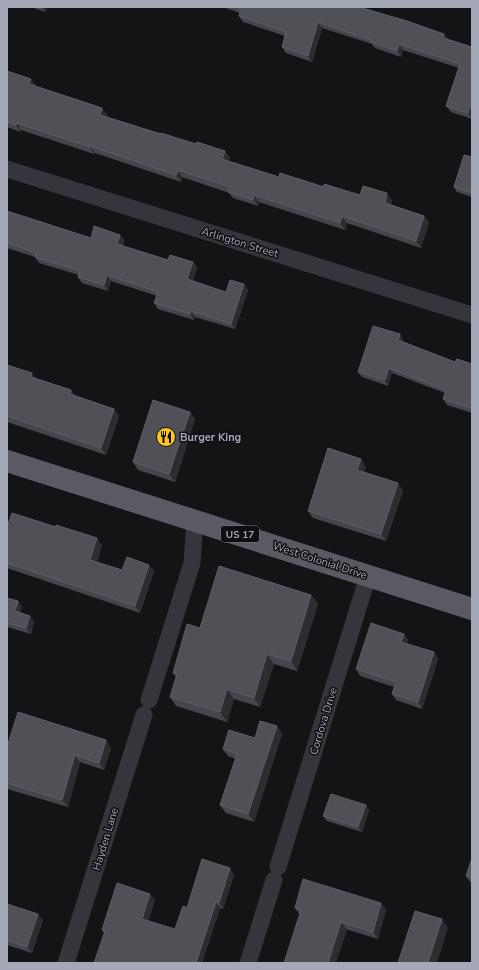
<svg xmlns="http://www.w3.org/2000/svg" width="479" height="970" font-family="'Nunito Sans',sans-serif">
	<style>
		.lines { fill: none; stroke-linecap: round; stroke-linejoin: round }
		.minor { stroke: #35353b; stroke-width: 17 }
		.trunk { stroke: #595a64; stroke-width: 22 }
		.wall { fill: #45454b }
		.shaded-wall { fill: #2d2d31 }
		.building { fill: #505057; stroke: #5d5e66 }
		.labels { text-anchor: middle; stroke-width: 3; stroke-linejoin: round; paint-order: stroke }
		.shield { fill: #0f0f11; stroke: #787b85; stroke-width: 1 }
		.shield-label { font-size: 10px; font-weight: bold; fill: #a5a9b7 }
		.street-label { font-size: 11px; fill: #a5a9b7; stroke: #0f0f11 }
		.poi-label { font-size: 11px; font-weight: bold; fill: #a5a9b7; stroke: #0f0f11; text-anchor: start }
	</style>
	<rect width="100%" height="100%" fill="#141416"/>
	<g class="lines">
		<!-- minor -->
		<path class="minor" d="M7,169l465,146
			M149,700l43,-137 3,-43
			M278,867l90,-291
			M66,963l78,-248
			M248,963l26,-83"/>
		<!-- trunk -->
		<path class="trunk" d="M7,461l465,148"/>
	</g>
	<!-- wall -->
	<path class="wall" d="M31,7h16l-2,5z
		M222,7h137l85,27 4,5 24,8v72l-21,-7 -5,-6 13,-38 -56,-18 -2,7 -26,-9 -3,-4 -50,-16 -10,34 -26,-9 -4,-6 3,-11 -42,-14 -4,-6 1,-3z
		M7,71l29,14v1l66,22 5,7v2l54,17 35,10 29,7 5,7 -2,3 51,16 81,18 32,5 -1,5 33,11 5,6 -8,26 -74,-25 -2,7 -86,-28 -1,4 -25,-8 -4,-5 -47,-16 -1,5 -86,-29 -1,1 -73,-24v2l-14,-5z
		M472,157v40l-15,-5 -3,-5z
		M7,211l84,27 29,-3 4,5 -1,6 45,14 25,2 4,6 -4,13 33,11 18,-8 4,6 -13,39 -40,-12 -1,3 -36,-11 -4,-6 3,-7 -46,-15 -3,10 -26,-8 -4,-6 1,-2 -40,-12 -4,-6 -28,-9z
		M400,334l3,6 -1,2 53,20 17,2v49l-25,-8 -4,-6 2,-6 -53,-20 -4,13 -26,-9 -4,-5z
		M7,365l29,13 35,12 4,6 39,13 5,7 -13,39 -99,-33z
		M190,412l5,7 -20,63 -37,-12 -5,-8z
		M366,467l-2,5 34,11 5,8 -17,50 -73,-23 -5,-7z
		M7,527l95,18 -5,17 25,8 32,1 -14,42 -133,-45z
		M311,595l7,9 -21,67 -23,-7 -14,43 -26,-8 -7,23 -51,-16 -6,-9 6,-20 -3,-4 27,-45z
		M7,598l11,3 4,6 -2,5 10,4 4,6 -3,12 -24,-7z
		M404,634l4,6 -1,4 27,8 4,7 -16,50 -26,-9 -4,-6 2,-7 -34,-11 -4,-7z
		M277,726l5,8 -28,88 -28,-9 -6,-8 16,-46 -8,-3 -5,-7 32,-11z
		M7,747l104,1 -7,22 -24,-8 -12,45 -61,-18z
		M366,805l3,5 -7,22 -35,-11 -4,-5z
		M472,858v27l-6,-9z
		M234,875l-11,34 -3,-1 -18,55 -98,-30 -2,-3 53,-30 -7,21 27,8 12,-21z
		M381,903l5,7 -8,29 -78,-24 -5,-7z
		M7,904l36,16 -11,33 -25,-8z"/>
	<!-- shaded-wall -->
	<path class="shaded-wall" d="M42,7h5l-2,5z
		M318,22l4,6 -10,34 -4,-6z
		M444,34l4,6 -5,-2z
		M399,44l4,6 -2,7 -4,-6z
		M31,79l5,6 -2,6 -5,-7z
		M472,101v18l-4,-6z
		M102,108l5,7 -2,7 -5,-7z
		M17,123l4,7v2l-5,-7z
		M90,146l5,7 -1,1 -4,-7z
		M225,151l5,7 -3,8 -5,-7z
		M178,170l4,7 -1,5 -5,-7z
		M387,193l5,7 -3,9 -4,-6z
		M254,195l5,7 -1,4 -5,-6z
		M342,216l5,7 -2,7 -5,-7z
		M424,216l5,6 -8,26 -5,-7z
		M120,235l4,5 -3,10 -4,-6z
		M193,262l4,6 -6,17 -4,-6z
		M107,275l4,6 -3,10 -4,-6z
		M244,284l4,6 -13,39 -4,-5z
		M191,311l4,6 -1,3 -4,-6z
		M400,334l3,6 -2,6 -3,-6z
		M389,368l3,5 -4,13 -3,-6z
		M32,373l5,7 -6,-3z
		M71,390l5,7 -6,-3z
		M114,409l5,7 -13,39 -5,-7z
		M190,412l5,7 -20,63 -6,-8z
		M361,459l5,8 -4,10 -5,-7z
		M398,483l5,8 -17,50 -5,-7z
		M97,538l5,7 -7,22 -5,-7z
		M149,565l5,6 -14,42 -5,-7z
		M311,595l7,9 -21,67 -6,-10z
		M18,601l4,6 -3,10 -4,-6z
		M30,616l4,6 -3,12 -5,-6z
		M404,634l4,6 -2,8 -5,-6z
		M434,652l4,7 -16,50 -4,-7z
		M267,654l7,10 -14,43 -6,-9z
		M227,689l7,10 -7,23 -7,-10z
		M277,726l5,8 -28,88 -6,-8z
		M106,740l5,8 -7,22 -5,-7z
		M75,755l5,7 -12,45 -6,-7z
		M366,805l3,5 -7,22 -4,-5z
		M230,868l4,7 -11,34 -4,-6z
		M150,894l5,6 -8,25 -5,-6z
		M216,902l4,6 -18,55h-6z
		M381,903l5,7 -8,29 -5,-7z
		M38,914l5,6 -11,33 -5,-6z
		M442,919l6,9 -11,35h-9z
		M341,922l6,8 -11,33h-8z"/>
	<!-- building -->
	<path class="building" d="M236,7h123l48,14 37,13 -1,4 29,9v54l-4,12 -22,-7 14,-42 -61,-20 -2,7 -26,-9v-2l-53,-18 -10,34 -26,-9 4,-15 -47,-16 2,-7z
		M7,71l24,8 -2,5 73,24 -2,7 61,19v-1l35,11 1,-2 28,9 -3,8 57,18 1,-4 44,14v-3l36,11 3,-9 24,7 -2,10 39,13 -8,25 -74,-25 -2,7 -86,-28 -1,5 -25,-8 2,-5 -52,-17 -2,5 -86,-29v1l-73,-24 -1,2 -9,-3z
		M464,155l8,2v36l-18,-6z
		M7,211l84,27 3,-12 26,9 -3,9 51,16 2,-5 23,7 -6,17 39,13 4,-12 14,4 -13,40 -40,-13 -1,3 -36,-11 4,-11 -51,-17 -3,10 -26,-8 2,-6 -45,-14 1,-4 -29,-10z
		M373,326l27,8 -2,6 57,22 2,-3 15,5v39l-2,5 -27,-9 3,-9 -57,-22 -4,12 -27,-8z
		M7,365l25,8 -1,4 40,13 -1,4 44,15 -13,39 -94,-32z
		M153,400l37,12 -21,62 -36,-12z
		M328,448l33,11 -4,11 41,13 -17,51 -73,-23z
		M12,513l44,14v-2l41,13 -7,22 32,10 5,-13 22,8 -14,41 -128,-43v-36z
		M219,566l92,29 -20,66 -24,-7 -13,44 -27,-9 -7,23 -50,-15 7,-23 -4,-1 14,-49 13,4z
		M7,598l11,3 -3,10 15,5 -4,12 -19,-5z
		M371,623l33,11 -3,8 33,10 -16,50 -26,-8 4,-12 -40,-13z
		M18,712l88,28 -7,23 -24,-8 -13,45 -55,-17v-36z
		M260,721l17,5 -29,88 -28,-9 17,-51 -14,-5 6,-19 26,8z
		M331,794l35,11 -8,22 -35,-11z
		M472,858v20l-6,-2z
		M202,859l28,9 -11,35 -3,-1 -20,61h-102l11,-32 -3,-1 15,-47 33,11 -8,25 33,10 8,-23 4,2z
		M303,879l78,24 -8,29 -32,-10 -13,41h-44l17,-53 -6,-2z
		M7,904l31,10 -11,33 -20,-7z
		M415,911l27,8 -14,44h-30z"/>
	<!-- icons -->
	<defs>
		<g id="restaurant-disc" transform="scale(1)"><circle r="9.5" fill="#ffc524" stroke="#0f0f11"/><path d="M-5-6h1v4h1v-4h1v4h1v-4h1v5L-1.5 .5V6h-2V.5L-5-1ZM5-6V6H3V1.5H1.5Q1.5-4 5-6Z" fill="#111"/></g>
	</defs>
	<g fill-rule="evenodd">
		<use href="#restaurant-disc" x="166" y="437"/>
	</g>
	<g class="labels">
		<!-- shield labels -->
		<rect class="shield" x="221" y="526" width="38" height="16" rx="3"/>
		<g class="shield-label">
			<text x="240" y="538">US 17</text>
		</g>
		<!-- street labels -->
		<g class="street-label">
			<text transform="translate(240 242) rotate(17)" y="4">Arlington Street</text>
			<text transform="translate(320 560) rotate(18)" y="4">West Colonial Drive</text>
			<text transform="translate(323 721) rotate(-73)" y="4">Cordova Drive</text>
			<text transform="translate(105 839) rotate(-73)" y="4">Hayden Lane</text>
		</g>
		<!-- poi labels -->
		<g class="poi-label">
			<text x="180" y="441">Burger King</text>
		</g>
	</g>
	<!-- border -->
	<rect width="479" height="970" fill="none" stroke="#a5a9b7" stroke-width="16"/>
</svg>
